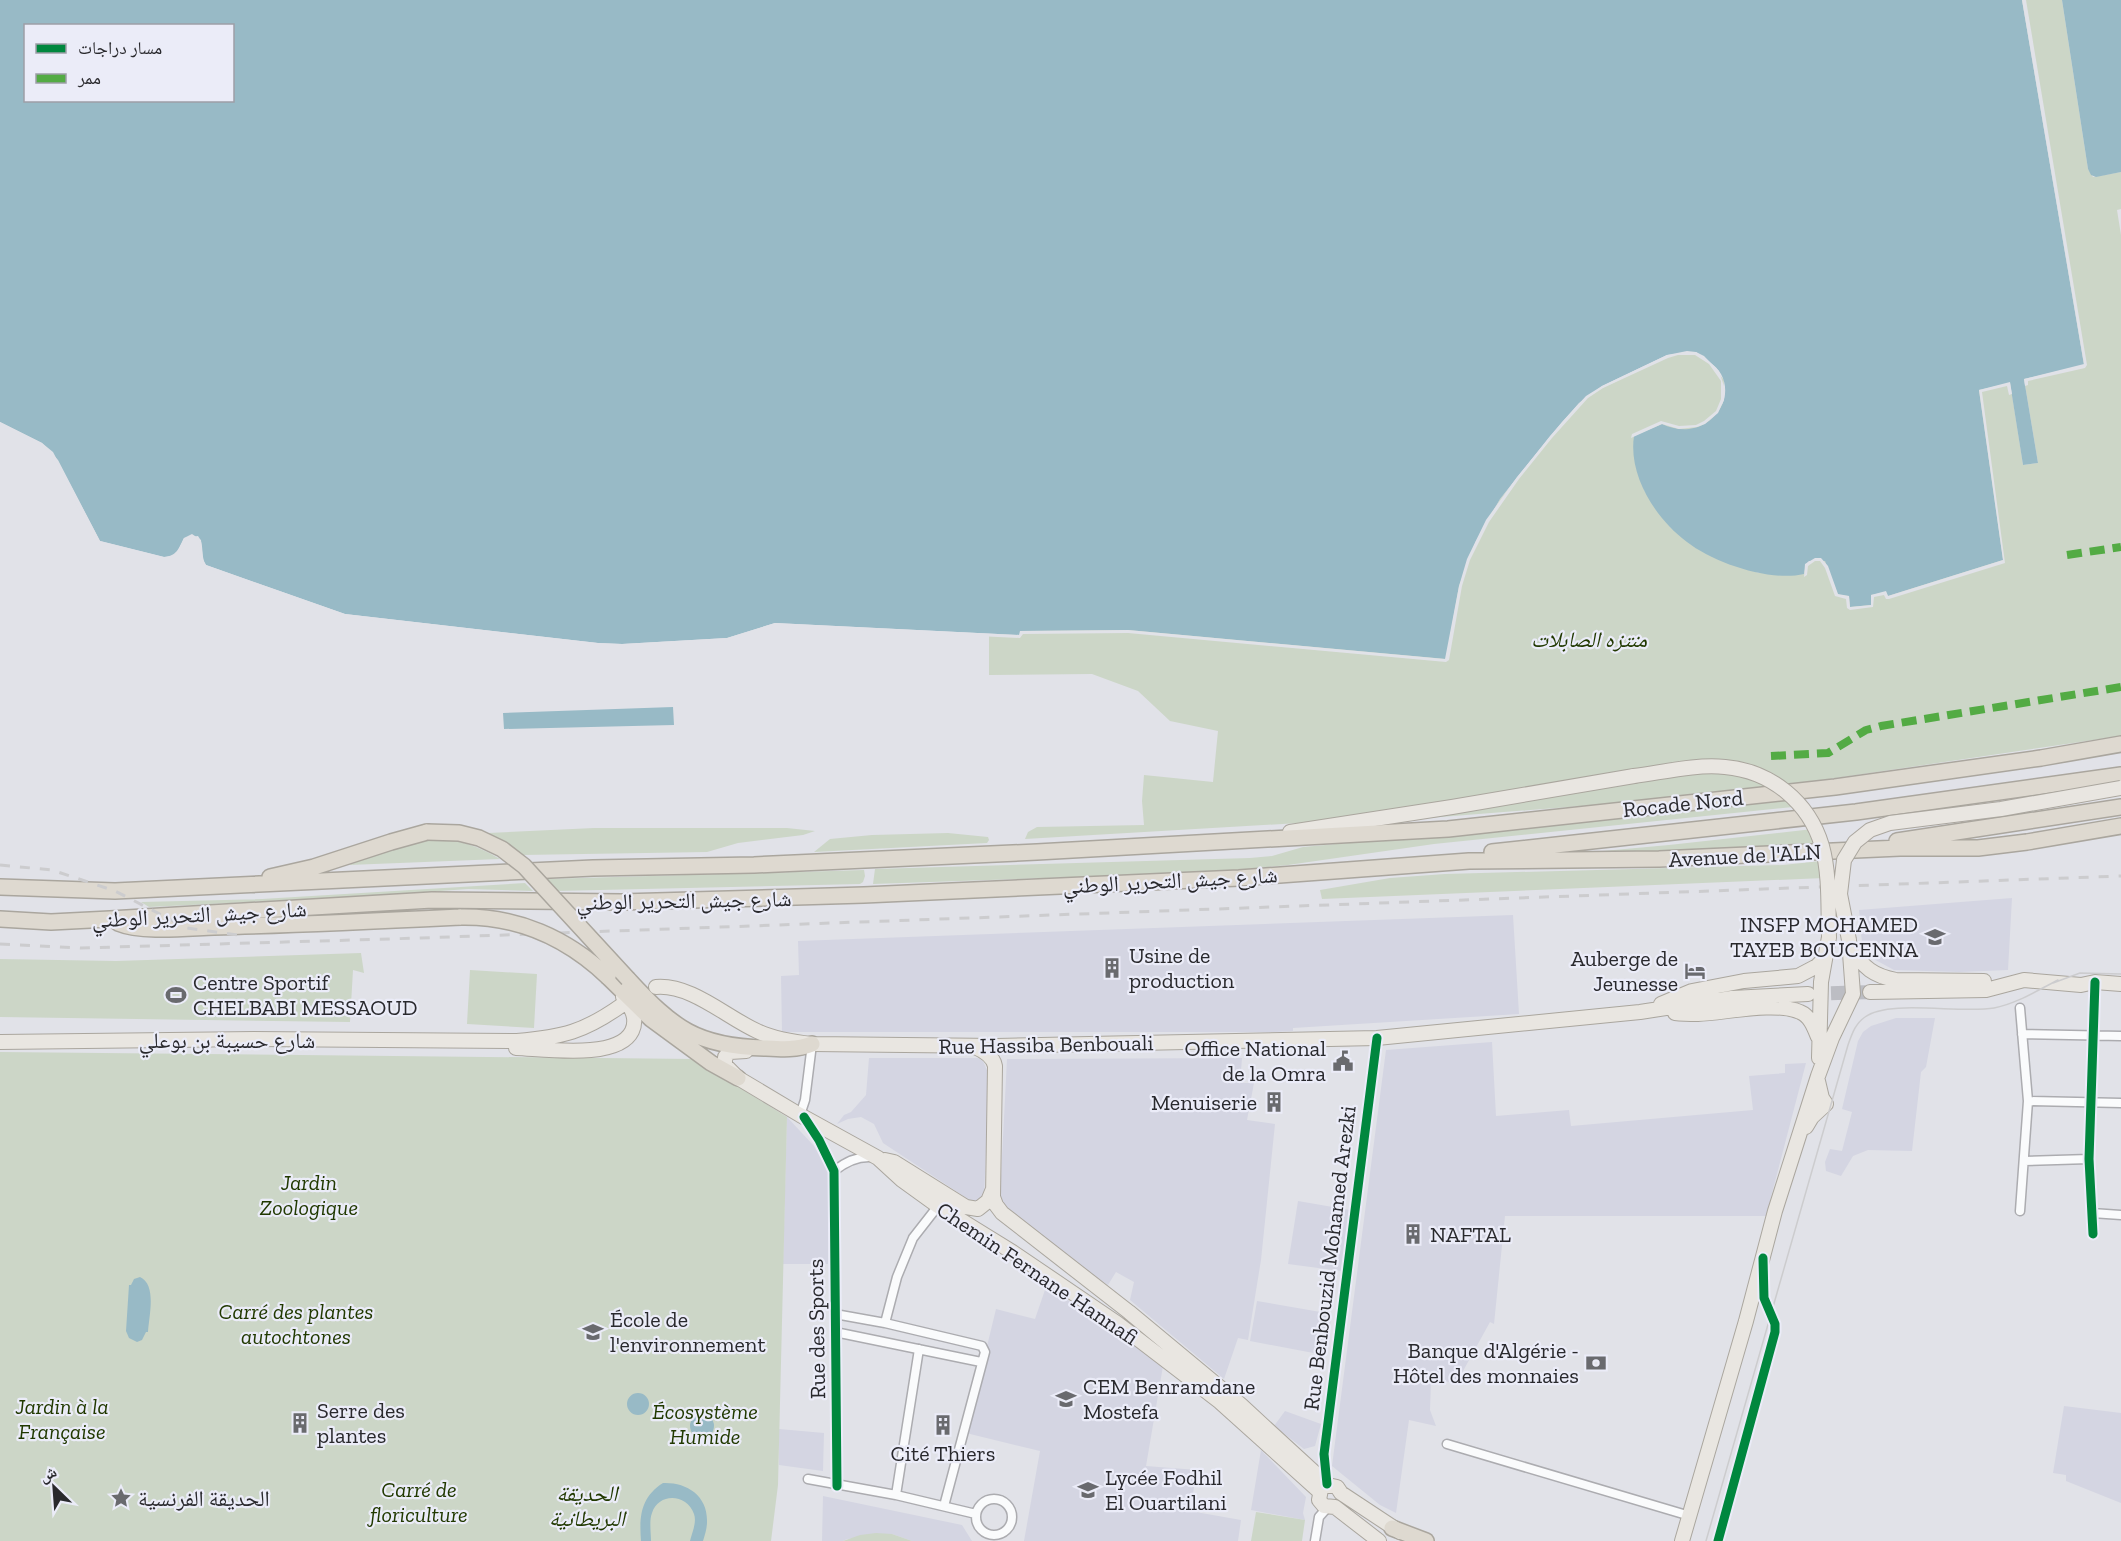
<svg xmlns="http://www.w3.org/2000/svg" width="2121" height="1541" font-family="'Zilla Slab','Noto Naskh Arabic',serif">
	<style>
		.built { fill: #d4d5e2 }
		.green { fill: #ccd6c7 }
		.water { fill: #98bac6; fill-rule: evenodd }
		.pier { fill: #e1e2e8 }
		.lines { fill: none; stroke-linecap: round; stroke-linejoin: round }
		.primary-tunnel { stroke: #bcbdc3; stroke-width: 14; stroke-dasharray: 14 7; stroke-linecap: butt }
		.street-casing { stroke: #acacb0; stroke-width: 11 }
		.primary-casing { stroke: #aaa69e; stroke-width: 16 }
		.highway-casing { stroke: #aaa69e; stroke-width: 18 }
		.street { stroke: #fafbfc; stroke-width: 8 }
		.primary { stroke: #e9e6e1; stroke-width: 14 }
		.highway { stroke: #ded9d0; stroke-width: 15 }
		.tram { stroke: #ccccce; stroke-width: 1.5 }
		.rail { stroke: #ccccce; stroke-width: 3; stroke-dasharray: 10 10; stroke-linecap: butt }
		.primary-bridge-casing { stroke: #aaa69e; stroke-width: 16; stroke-linecap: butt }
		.highway-bridge-casing { stroke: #aaa69e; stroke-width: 18; stroke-linecap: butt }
		.primary-bridge { stroke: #e9e6e1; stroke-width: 14 }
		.highway-bridge { stroke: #ded9d0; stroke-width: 15 }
		.quiet { stroke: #53ab44; stroke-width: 8; stroke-dasharray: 15 8; stroke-linecap: butt }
		.cycleway-casing { stroke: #ebecf8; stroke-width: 13 }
		.cycleway { stroke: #00873e; stroke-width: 9 }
		.labels { text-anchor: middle; stroke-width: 4.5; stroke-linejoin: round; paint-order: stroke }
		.park-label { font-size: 22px; font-style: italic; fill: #213900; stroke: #ebecf8 }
		.street-label { font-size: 22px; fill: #29292d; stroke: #ebecf8 }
		.poi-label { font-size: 22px; fill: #29292d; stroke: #ebecf8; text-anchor: start }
	</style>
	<rect width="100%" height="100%" fill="#e1e2e8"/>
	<!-- built -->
	<path class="built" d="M2012,898l-4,72 -48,2 -66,-2 -24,-13 -8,-16 -1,-7h-3l-1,-6h4l-2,-18z
		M1513,915l6,99 -226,14v3l-18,1h-493l-1,-56 18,-1 -1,-34z
		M1896,1018h39l-9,49 -5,5 -9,79 -44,-1 -15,6 -12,20 -15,-5 -1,-9 5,-13 12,2 10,-39 -10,-3 16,-68 5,-9 8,-6z
		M1492,1042l4,74 73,-6 2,16 182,-16 -4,-34 36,-3v-9l21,-1 -40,153h-261l-11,108 -4,-2 -33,60 -26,-1 -1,29 6,16 -27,-6 -13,93 -16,-8 -48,-39 54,-416z
		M869,1058h109l5,3 6,14 -5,122 -5,7 -5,-1 -91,-60 -9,-19 -13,-7 -13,2 -11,5 7,-9 7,-3 15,-17z
		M1242,1058l-2,25h14l-7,37 28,4 -14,136 -13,80 -10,-2 -14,41 -94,-79 4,-18 -18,-10 -8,13 -65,-43 -36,-32 -7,-13 7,-138z
		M787,1117l27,29 15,27 -1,91h-45z
		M1298,1201l52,9 -9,61 -53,-7z
		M1046,1287l72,43 45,36 -17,100 51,4 -7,41 51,9 -3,21h-214l16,-90 -74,-18 30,-124 39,10z
		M1257,1301l75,13 -8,41 -74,-14z
		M2064,1406l57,7v90l-55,-22v-6l-13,-2z
		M1285,1411l36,13 -6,22 -11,3 -30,-23z
		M779,1429l45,4 -1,38 -44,-6z
		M1261,1450l45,47 -3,16 2,7 -54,-10z
		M823,1496l139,29 10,16h-60l-20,-7 -45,5 -4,2h-21z"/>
	<!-- green -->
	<path class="green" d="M2022,0h40l26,169 5,8 28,-5v37l-4,1 4,25v501l-326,48 -200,21 -167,13 12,-15 -124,19 -291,17 3,-7 9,-5 107,-2 -2,-24 2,-26 69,7 5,-51 -48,-10 -32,-30 -46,-17 -103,1v-41l30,1 1,-4 447,-72 33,-60 86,-103 91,-44 27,4 20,24 -2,28 -78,82 27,38 46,31 42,14 46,-9 16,-6 50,37 108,-205 31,-8 13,83 15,-2 -14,-84 60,-15z
		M1786,800l7,7 -359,37 -146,21 -69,7 -346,12 2,-15 375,-11 22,-2 31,-9 344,-31z
		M594,828h193l28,3 -12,4 -65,8 -31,9 -185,3 -34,-22z
		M1813,829l6,15 -227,11v-3l77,-7z
		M948,833l40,4 1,3 -2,3 -173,9 16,-13 42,-4z
		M424,839c31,0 49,4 76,20l-151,6 19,-9z
		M1821,861l3,17 -502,21 -2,-9 70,-12 55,-4 338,-9z
		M864,870l1,6 -2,6 -3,2 -304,7 -11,-12z
		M525,883l8,8 -65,-2 -98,7 -221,11 -8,-5 121,-3z
		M361,953l3,20 -11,-3 -3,52 -350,-5v-58l116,2z
		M470,970l67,4 -3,54 -67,-4z
		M0,1052l694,7 93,58 -9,368 -7,56h-771z
		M1256,1512l49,8 -3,21h-51z
		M876,1533l16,1 20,7h-69l17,-6z"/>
	<!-- water -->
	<path class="water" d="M0,0h2022l62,365 -60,14 14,84 -15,2 -13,-82 -31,7 24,170 -115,36 -2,-4 -15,3 1,10 -22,2 -1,-11 -11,-1 -13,-34h-16l-3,3 -2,10c-34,8 -90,-11 -117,-32 -31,-23 -59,-66 -53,-106l28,-12c8,4 18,6 27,5 26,-3 45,-31 32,-55 -5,-9 -17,-16 -25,-22l-29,3 -65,31 -23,17 -29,33 -50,63 -24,42 -17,45 -13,73 -318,-29 -107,1 -1,4 -245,-12 -48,15 -105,6 -24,-1 -253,-29 -139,-49c-6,-9 -1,-21 -8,-29l-14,2c-5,10 -7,18 -20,19l-64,-16 -42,-81 -16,-17 -42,-21zM26,26h206v74h-206z
		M2062,0h59v172l-25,5 -5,-2 -3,-6z
		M673,707l1,18 -170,4 -1,-16z
		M140,1277c17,8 9,38 8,55h-2l-4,8 -5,2 -8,-4 -3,-7 3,-46h2l3,-6z
		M627 1404a11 11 0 1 1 22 0a11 11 0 1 1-22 0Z
		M690 1426a12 12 0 1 1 24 0a12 12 0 1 1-24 0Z
		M663,1483c23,-1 45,12 44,39 0,6 -2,13 -4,19h-13c2,-8 7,-19 4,-27 -7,-20 -35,-22 -42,-1 -3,7 -1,20 -1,28h-10c-2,-25 0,-44 22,-58z"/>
	<!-- pier -->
	<path class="pier" d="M2022,0h4l61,365 -2,3 -57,13v4l-3,1 -1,-7 60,-15z
		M1687,351l9,1 8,4 15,15 6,18 -1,11 -6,13 -13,11 -8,3 -18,2 -17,-5 -31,14 1,-4 29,-13 18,5 17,-1 8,-4 12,-10 5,-12v-18l-12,-17 -14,-9h-17l-10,3 -65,30 -15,10 -36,40 -33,41 -30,43 -19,38 -8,26 -13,74 -3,2 -318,-29 -105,1 -3,4 -245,-12 -48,15 -105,6 -24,-1 -253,-29 -140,-49 -5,-8 -1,-19 -7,-4 -5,3 -8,14 -7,5 -8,1 -65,-16 -5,-5 -43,-85 -10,-9 -41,-19v-4l42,21 11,9 47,89 64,16 8,-1 5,-4 7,-14 8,-4 9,6 2,20 3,5 139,49 253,29 24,1 105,-6 48,-15 244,12 1,-4 108,-1 317,29 14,-73 8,-27 19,-39 31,-43 45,-55 24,-26 16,-10 65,-31z
		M2010,382l2,12 -3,1 -2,-9 -25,6 23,171 -116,36h-3l-2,-4 -10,2 -1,10 -23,3 -3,-2 -1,-9 -11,-3 -10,-28 -5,-7h-5l-7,5 -1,9 -3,2 1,-13 10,-6h6l7,8 10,28 11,2 1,11 21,-2v-10l15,-4 2,5 115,-36 -24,-170z"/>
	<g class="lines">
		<!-- primary-tunnel -->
		<path class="primary-tunnel" d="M1810,994l60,-2"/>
		<!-- street casing -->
		<g class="street-casing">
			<path id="street" d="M2020,1008l8,93 -8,110
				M2022,1034l99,2
				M2028,1101l93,2
				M800,1115l5,-15 7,-56
				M806,1120l13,20 15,31 3,315
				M2024,1161l65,-2
				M834,1171c11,-9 23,-15 38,-14
				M2092,1213l29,2
				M2093,1234l-4,-75 6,-177
				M835,1314l50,9 97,23 3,6 -41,154
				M885,1323l12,-46 16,-39 25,-32
				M835,1332l146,30
				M1447,1444l243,72
				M808,1479l88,16 80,19
				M1327,1483l-3,-29 53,-416
				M896,1495l23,-146
				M976 1517a18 18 0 1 1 36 0a18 18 0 1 1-36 0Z
				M1315,1541l4,-24 8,-9
				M1718,1541l57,-209v-8l-11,-26 -2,-23"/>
		</g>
		<!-- primary casing -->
		<g class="primary-casing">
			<path id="primary" d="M1290,832l162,-25 182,-31
				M1852,948c11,20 22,28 44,32l88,1
				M656,987c35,-3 70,30 101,44 17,8 36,11 55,13l185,2 380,-8 263,-26 92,-14 76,-4
				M1870,992l116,-2 38,-10 57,5 14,-3 26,2
				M1661,1004l31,-13 52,-10 54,-5 19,-10 8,-8
				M1675,1013c8,1 16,1 23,1 27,-1 77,-13 102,-2 10,4 14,15 18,25
				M0,1042l254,-3 263,2c46,-4 67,-9 105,-36
				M975,1047c9,4 18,9 20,19l-2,131 3,8 6,8 127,99 112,93 87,80
				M516,1048c29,1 102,12 116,-17 6,-13 -1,-24 -9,-34
				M746,1051l-16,1 -5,5v8l13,13 62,37 78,43 24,22 36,26 76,47 103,70 103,79 100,90
				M1819,1058l2,-76 8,-45
				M1806,1127l6,-10 14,-13 -4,-6 -4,-17
				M885,1160l9,2 72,45 12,2 10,-8 5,-12
				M1379,1541l-44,-34 -11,-1 -5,-6 2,-11 7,-4 9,2 4,6 59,39
				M1682,1541l64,-220 29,-110 43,-135 14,-38 21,-44 -4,-54"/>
		</g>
		<!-- highway casing -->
		<g class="highway-casing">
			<path id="highway" d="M1897,841l224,-34
				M1492,852l364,-40 265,-37
				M270,877l44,-10 77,-25 36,-10
				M0,887l115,4 478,-23 161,-3 283,-13 411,-23 387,-42 206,-29 80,-14
				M0,919l51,3 59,-3 322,-19 189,2 243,-7 375,-17 230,-17 190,-2 241,-11h78l49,-6 94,-16
				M118,923c24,10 69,5 96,4 82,-2 164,-6 247,-10
				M608,977l43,42 60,44 27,15
				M628,979c45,49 69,68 138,69 16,1 31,2 46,-4
				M1392,1528l34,13"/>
		</g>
		<!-- street -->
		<use href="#street" class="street"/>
		<!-- primary -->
		<use href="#primary" class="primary"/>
		<!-- highway -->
		<use href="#highway" class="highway"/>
		<!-- tram -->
		<path class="tram" d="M1706,1541l142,-496c4,-11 7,-21 17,-28 24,-18 96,-3 129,-9 22,-4 44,-18 64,-28l-5,3 27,-10 41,1"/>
		<!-- rail -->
		<path class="rail" d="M0,865l52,5 63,21 72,37 58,8
			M0,944l81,4 340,-10 1700,-62"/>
		<!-- primary-bridge casing -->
		<g class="primary-bridge-casing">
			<path id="primary-bridge" d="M1634,776c30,-4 62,-12 91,-9 46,4 84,35 97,79 8,29 6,62 7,91
				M1849,940l-9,-46 4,-34 11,-18 15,-12 20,-7 111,-14 120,-21"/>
		</g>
		<!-- highway-bridge casing -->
		<g class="highway-bridge-casing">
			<path id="highway-bridge" d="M427,832l32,1 20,5 23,11 22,17 104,113
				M461,917c56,-1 106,21 147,60"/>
		</g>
		<!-- primary-bridge -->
		<use href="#primary-bridge" class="primary-bridge"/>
		<!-- highway-bridge -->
		<use href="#highway-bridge" class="highway-bridge"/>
		<!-- quiet -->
		<path class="quiet" d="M2067,555l54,-8
			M1771,756l57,-3 38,-23 15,-4 240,-39"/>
		<!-- cycleway casing -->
		<g class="cycleway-casing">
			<path id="cycleway" d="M804,1117l15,23 15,31 3,315
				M2093,1234l-4,-75 6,-177
				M1327,1484l-3,-30 53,-416
				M1718,1541l57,-209v-8l-11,-26 -1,-40"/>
		</g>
		<!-- cycleway -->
		<use href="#cycleway" class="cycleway"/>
	</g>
	<!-- icons -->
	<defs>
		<g id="university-bare" transform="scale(1.62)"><path d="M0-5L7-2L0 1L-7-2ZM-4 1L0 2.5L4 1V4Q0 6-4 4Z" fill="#696a6e" stroke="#ebecf8" stroke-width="2.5" paint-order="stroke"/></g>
		<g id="building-bare" transform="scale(1.62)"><path d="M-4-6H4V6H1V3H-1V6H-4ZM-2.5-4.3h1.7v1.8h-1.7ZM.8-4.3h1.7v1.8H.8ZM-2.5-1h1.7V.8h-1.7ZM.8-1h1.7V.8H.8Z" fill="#696a6e" stroke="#ebecf8" stroke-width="2.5" paint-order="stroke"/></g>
		<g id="hotel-bare" transform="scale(1.62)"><path d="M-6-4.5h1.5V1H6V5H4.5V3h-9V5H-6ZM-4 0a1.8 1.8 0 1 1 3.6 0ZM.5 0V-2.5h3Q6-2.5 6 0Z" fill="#696a6e" stroke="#ebecf8" stroke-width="2.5" paint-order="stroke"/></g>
		<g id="stadium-bare" transform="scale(1.62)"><path d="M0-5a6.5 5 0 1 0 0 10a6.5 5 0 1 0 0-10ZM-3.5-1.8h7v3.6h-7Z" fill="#696a6e" stroke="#ebecf8" stroke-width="2.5" paint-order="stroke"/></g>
		<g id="civic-bare" transform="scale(1.62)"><path d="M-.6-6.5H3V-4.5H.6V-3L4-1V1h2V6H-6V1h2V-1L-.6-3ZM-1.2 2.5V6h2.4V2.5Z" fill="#696a6e" stroke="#ebecf8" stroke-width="2.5" paint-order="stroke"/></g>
		<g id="bank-bare" transform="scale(1.62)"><path d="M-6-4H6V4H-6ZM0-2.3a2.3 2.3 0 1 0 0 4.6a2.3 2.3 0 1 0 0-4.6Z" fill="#696a6e" stroke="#ebecf8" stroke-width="2.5" paint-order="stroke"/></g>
		<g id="school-bare" transform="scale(1.62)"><path d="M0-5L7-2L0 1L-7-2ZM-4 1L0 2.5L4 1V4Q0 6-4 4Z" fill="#696a6e" stroke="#ebecf8" stroke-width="2.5" paint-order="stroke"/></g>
		<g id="sight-bare" transform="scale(1.62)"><path d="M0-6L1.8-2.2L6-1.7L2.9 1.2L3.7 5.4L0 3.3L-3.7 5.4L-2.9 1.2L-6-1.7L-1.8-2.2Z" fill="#696a6e" stroke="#ebecf8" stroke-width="2.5" paint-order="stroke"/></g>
	</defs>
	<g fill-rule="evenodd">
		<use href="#university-bare" x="1935" y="937"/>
		<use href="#building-bare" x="1112" y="968"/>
		<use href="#hotel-bare" x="1695" y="971"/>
		<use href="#stadium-bare" x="176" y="995"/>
		<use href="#civic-bare" x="1343" y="1061"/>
		<use href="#building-bare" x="1274" y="1102"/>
		<use href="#building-bare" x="1413" y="1234"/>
		<use href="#university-bare" x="593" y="1332"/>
		<use href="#bank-bare" x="1596" y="1363"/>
		<use href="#school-bare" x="1066" y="1399"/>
		<use href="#building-bare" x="300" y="1423"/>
		<use href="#building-bare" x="943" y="1425"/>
		<use href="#school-bare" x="1088" y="1490"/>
		<use href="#sight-bare" x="121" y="1498"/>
	</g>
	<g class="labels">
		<!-- park labels -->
		<g class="park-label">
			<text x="1589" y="647">منتزه الصابلات</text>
			<text x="309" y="1190">Jardin<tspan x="309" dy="25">Zoologique</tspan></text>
			<text x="296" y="1319">Carré des plantes<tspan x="296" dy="25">autochtones</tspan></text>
			<text x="62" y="1414">Jardin à la<tspan x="62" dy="25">Française</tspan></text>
			<text x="705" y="1419">Écosystème<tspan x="705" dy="25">Humide</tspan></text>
			<text x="419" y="1497">Carré de<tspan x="419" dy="25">floriculture</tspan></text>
			<text x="587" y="1501">الحديقة<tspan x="587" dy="25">البريطانية</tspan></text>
		</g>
		<!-- street labels -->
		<g class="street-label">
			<text transform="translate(1683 803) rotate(-6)" y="8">Rocade Nord</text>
			<text transform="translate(1745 855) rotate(-3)" y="8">Avenue de l'ALN</text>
			<text transform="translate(1170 880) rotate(-3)" y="8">شارع جيش التحرير الوطني</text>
			<text transform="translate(684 900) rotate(-1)" y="8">شارع جيش التحرير الوطني</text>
			<text transform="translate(199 914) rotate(-3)" y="8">شارع جيش التحرير الوطني</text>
			<text x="227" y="1048">شارع حسيبة بن بوعلي</text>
			<text transform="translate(1046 1044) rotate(-1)" y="8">Rue Hassiba Benbouali</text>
			<text transform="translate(1329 1258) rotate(-83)" y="8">Rue Benbouzid Mohamed Arezki</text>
			<text transform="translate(1038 1273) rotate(34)" y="8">Chemin Fernane Hannafi</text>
			<text transform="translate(816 1329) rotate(-91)" y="8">Rue des Sports</text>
		</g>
		<!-- poi labels -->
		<g class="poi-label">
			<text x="1918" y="932" text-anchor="end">INSFP MOHAMED<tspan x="1918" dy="25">TAYEB BOUCENNA</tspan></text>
			<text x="1129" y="963">Usine de<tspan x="1129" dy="25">production</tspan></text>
			<text x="1678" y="966" text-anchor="end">Auberge de<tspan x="1678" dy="25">Jeunesse</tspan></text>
			<text x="193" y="990">Centre Sportif<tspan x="193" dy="25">CHELBABI MESSAOUD</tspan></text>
			<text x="1326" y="1056" text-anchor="end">Office National<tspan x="1326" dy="25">de la Omra</tspan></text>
			<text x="1257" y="1110" text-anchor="end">Menuiserie</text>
			<text x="1430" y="1242">NAFTAL</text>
			<text x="610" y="1327">École de<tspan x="610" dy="25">l'environnement</tspan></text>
			<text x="1579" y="1358" text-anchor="end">Banque d'Algérie -<tspan x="1579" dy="25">Hôtel des monnaies</tspan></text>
			<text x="1083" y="1394">CEM Benramdane<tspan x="1083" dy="25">Mostefa</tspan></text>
			<text x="317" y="1418">Serre des<tspan x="317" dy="25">plantes</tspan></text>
			<text x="943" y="1461" text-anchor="middle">Cité Thiers</text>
			<text x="1105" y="1485">Lycée Fodhil<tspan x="1105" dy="25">El Ouartilani</tspan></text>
			<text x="138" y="1506">الحديقة الفرنسية</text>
		</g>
	</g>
	<!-- legend -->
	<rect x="24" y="24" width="210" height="78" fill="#ebecf8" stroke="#9d9ea7" stroke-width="1.5"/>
	<rect x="36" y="44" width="30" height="9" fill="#00873e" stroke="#9d9ea7" stroke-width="1.5"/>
	<text x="78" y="54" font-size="18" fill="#29292d">مسار دراجات</text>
	<rect x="36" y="74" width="30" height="9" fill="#53ab44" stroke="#9d9ea7" stroke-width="1.5"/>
	<text x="78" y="84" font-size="18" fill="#29292d">ممر</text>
	<!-- north arrow -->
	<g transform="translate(54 1487) rotate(335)" stroke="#ebecf8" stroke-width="4.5" paint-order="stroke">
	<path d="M0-4.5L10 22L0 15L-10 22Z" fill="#29292d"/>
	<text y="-9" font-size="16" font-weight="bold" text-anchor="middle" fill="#29292d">ش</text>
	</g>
</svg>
